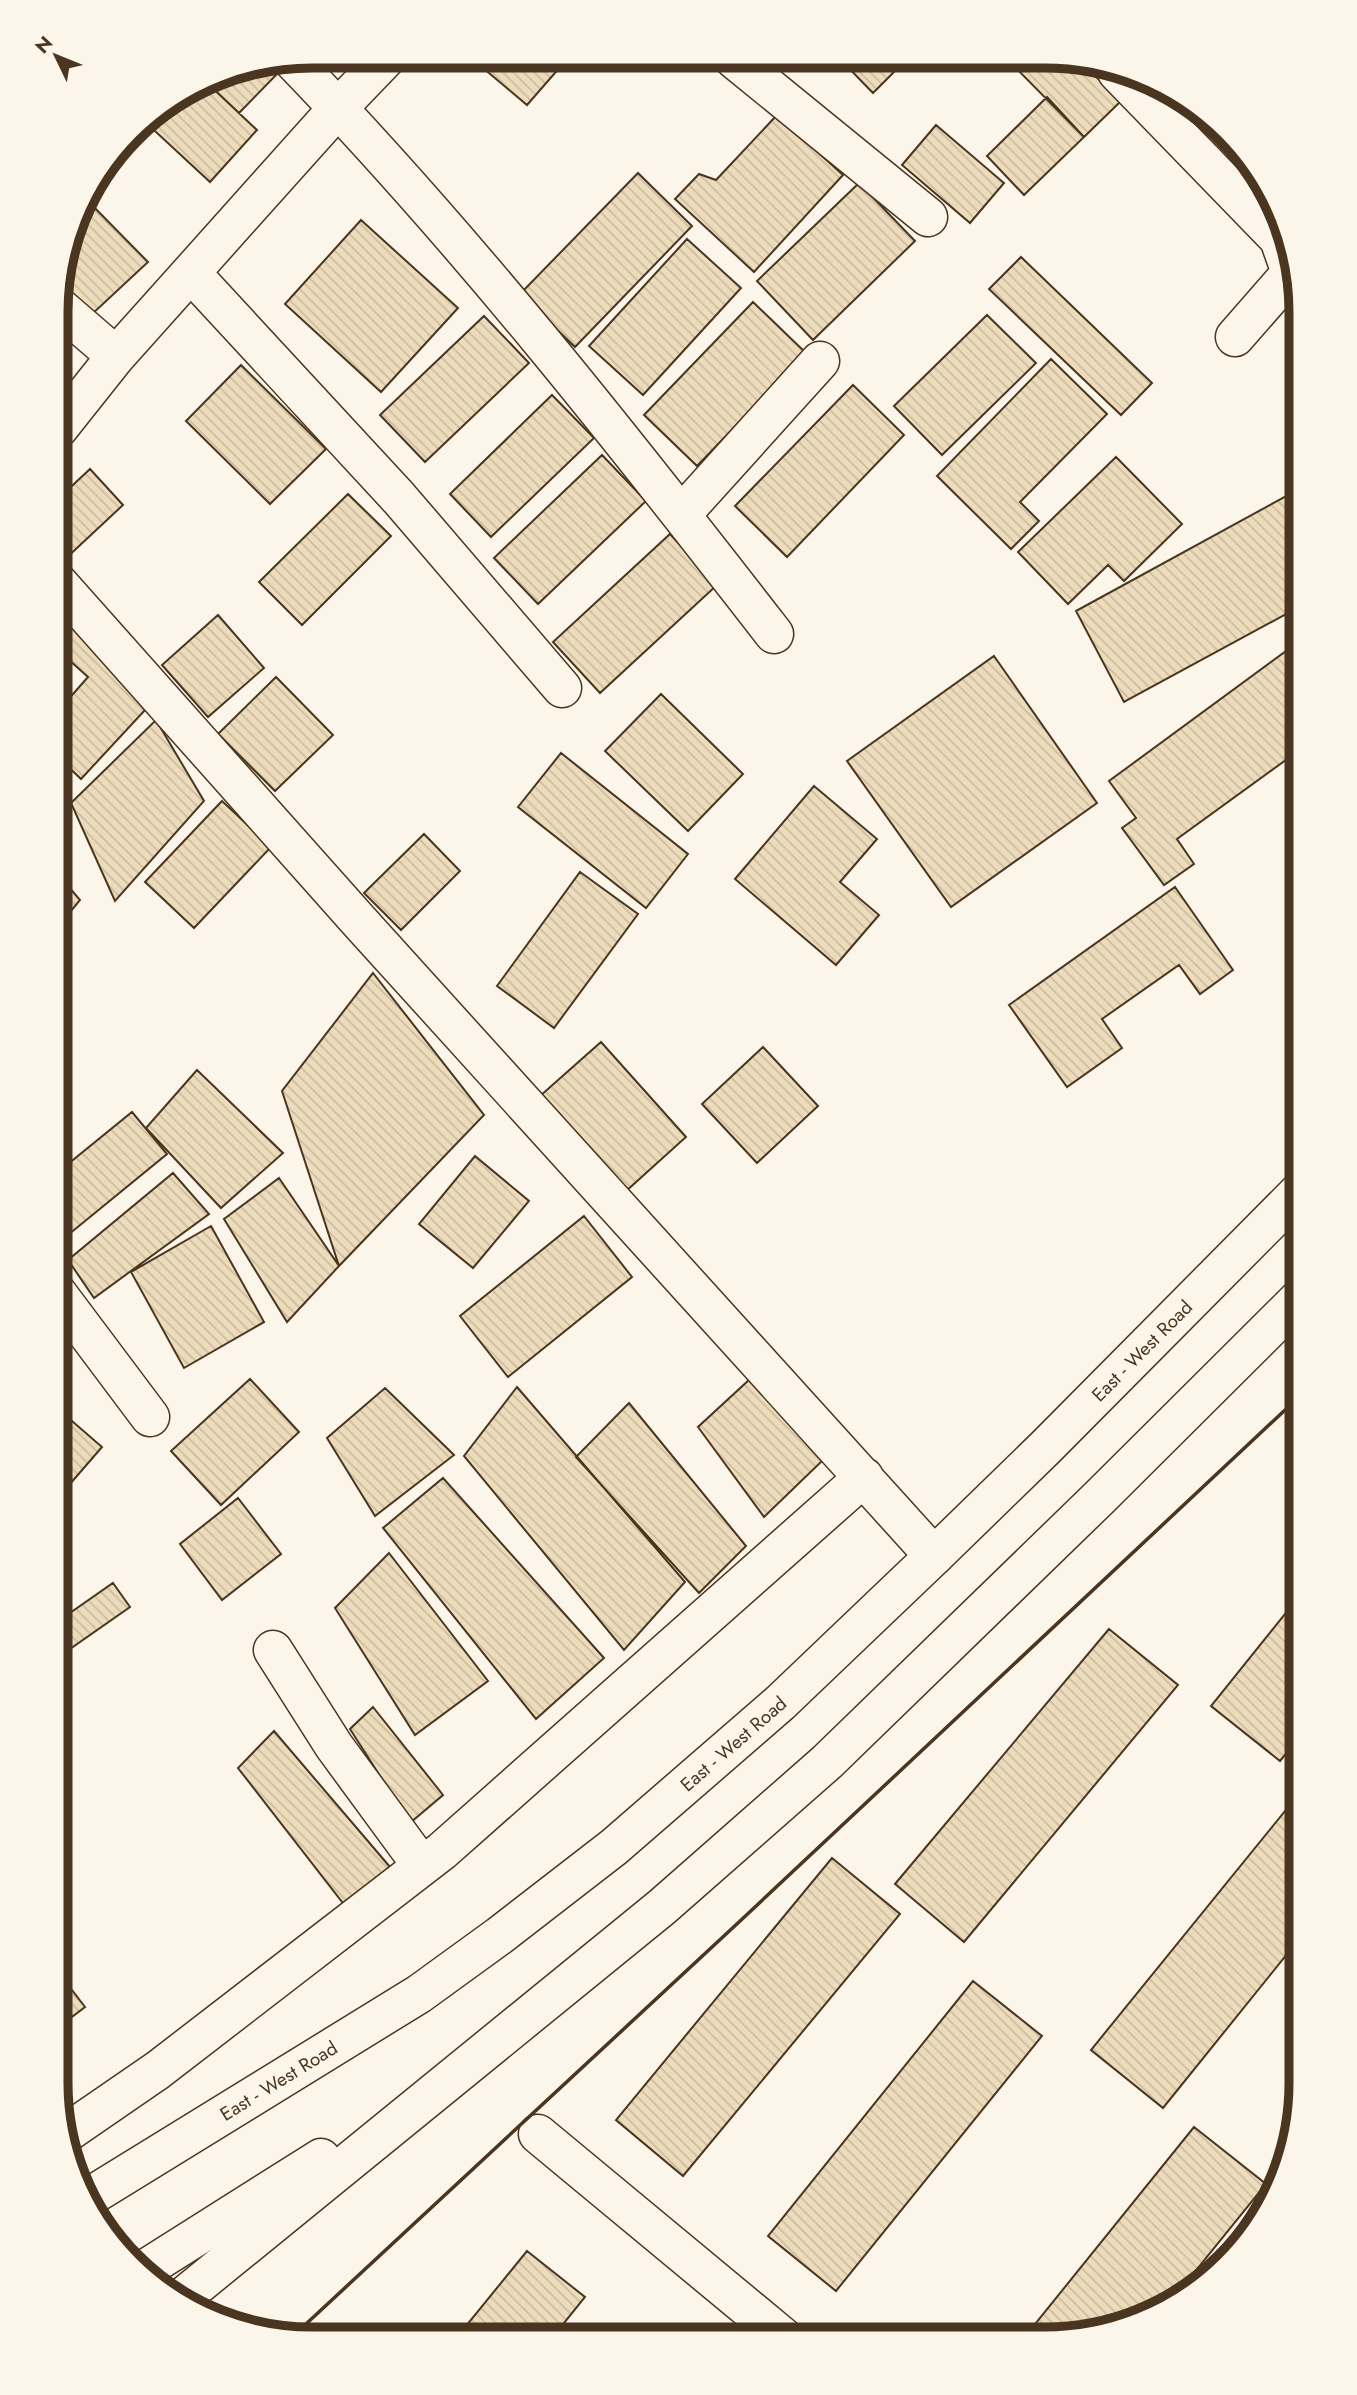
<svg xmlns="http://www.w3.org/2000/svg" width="1357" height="2395" font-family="Jost,sans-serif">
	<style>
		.building { fill: url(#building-back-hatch); stroke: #4a3520; stroke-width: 2 }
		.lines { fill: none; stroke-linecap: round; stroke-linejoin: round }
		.minor-casing { stroke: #4a3520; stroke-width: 41 }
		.major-casing { stroke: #4a3520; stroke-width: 41 }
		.minor { stroke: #fbf6e9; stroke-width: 38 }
		.major { stroke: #fbf6e9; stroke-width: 38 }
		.wall { stroke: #4a3520; stroke-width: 3.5 }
		.labels { text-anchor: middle; stroke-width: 5; stroke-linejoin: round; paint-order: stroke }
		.street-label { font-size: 19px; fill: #4a3520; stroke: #fbf6e9 }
		.rim { fill: none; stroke: #4a3520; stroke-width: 9 }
	</style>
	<defs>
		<pattern id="building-back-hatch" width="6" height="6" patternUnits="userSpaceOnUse" patternTransform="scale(1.75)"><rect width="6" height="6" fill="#ecdcbc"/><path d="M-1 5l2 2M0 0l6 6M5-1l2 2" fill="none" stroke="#ccbda1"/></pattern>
	</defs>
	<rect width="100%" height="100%" fill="#fbf6e9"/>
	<!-- building -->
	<path class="building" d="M470,57l98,1 -41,47z
		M767,59h18l-9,9z
		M840,59l66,1 -33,33z
		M1008,60l72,1 41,40 -37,36z
		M273,64l7,7 -41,42 -34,-32 10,-6z
		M205,81l52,49 -47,52 -67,-62z
		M1047,97l37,40 -60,58 -37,-39z
		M777,115l66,60 -89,97 -79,-73 24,-25 17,6z
		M936,125l68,58 -34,40 -68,-58z
		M638,173l54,53 -117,121 -55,-53z
		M859,183l56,58 -102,99 -56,-59z
		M84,197l64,65 -59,55 -31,-29v-9z
		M361,220l97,88 -77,84 -96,-88z
		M687,239l54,49 -98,107 -54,-49z
		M1021,257l131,126 -31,32 -132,-126z
		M753,302l53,51 -109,113 -53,-51z
		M987,315l49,48 -94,92 -48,-49z
		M484,316l45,47 -104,99 -45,-47z
		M1051,359l56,55 -87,88 19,19 -28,28 -74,-73z
		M241,365l85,84 -56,55 -84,-83z
		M853,385l51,50 -117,122 -52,-51z
		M552,395l42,43 -103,99 -41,-43z
		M602,455l44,46 -108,103 -44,-46z
		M1116,457l66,67 -58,57 -16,-16 -40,39 -50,-52z
		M90,469l33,36 -61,57 -4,-5v-58z
		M1301,488v118l-177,96 -48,-91z
		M348,494l43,42 -89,89 -43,-43z
		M670,534l47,51 -117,108 -47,-51z
		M69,614l89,82 -77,83 -23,-22v-46l30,-34 -30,-27v-24z
		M218,615l46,53 -56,49 -46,-52z
		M1301,640v109l-124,90 17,25 -30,21 -42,-57 14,-10 -27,-37z
		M994,656l103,147 -146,104 -104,-146z
		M276,677l57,58 -58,56 -57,-57z
		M661,694l82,80 -55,57 -83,-80z
		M156,720l48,81 -89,100 -44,-98z
		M561,753l127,101 -42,54 -128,-101z
		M814,786l63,53 -37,43 39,33 -43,50 -101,-86z
		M222,801l49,46 -77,81 -49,-46z
		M424,834l36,37 -59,59 -37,-37z
		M580,872l58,42 -84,114 -57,-42z
		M57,873l23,27 -23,28z
		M1175,887l58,83 -33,24 -21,-29 -77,54 20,29 -55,39 -58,-82z
		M373,973l111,142 -145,151 -57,-175z
		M601,1042l85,95 -61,55 -85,-96z
		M763,1047l55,59 -61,57 -55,-59z
		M197,1070l86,83 -62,55 -75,-80z
		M132,1112l35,42 -110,90v-71z
		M475,1156l54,45 -56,67 -54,-44z
		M173,1173l36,41 -115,84 -26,-38z
		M279,1178l60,88 -52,56 -63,-103z
		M584,1216l48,61 -124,100 -48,-61z
		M211,1226l53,96 -80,46 -53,-96z
		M250,1379l49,53 -78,73 -50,-54z
		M750,1379l72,82 -58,56 -66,-90z
		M517,1387l168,195 -61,68 -160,-194z
		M385,1388l69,67 -79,61 -48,-78z
		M629,1403l117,143 -47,47 -123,-136z
		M57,1408l45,39 -45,52z
		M443,1478l161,180 -68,61 -153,-191z
		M238,1498l43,56 -59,46 -42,-56z
		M389,1553l99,128 -73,54 -80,-127z
		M113,1583l17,24 -73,51v-36z
		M1301,1594v141l-21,26 -69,-55z
		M1109,1629l69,56 -214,257 -69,-58z
		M373,1707l70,88 -33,28 -60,-94z
		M274,1731l116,136 -44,40 -108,-139z
		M1298,1795l3,2 -1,141 -137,170 -72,-58z
		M832,1858l68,56 -217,262 -67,-56z
		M56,1969l29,38 -29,22z
		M973,1981l69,55 -206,255 -68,-55z
		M1194,2127l72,57 -98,121 -41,20 -82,14h-22z
		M527,2251l58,46 -33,41 -95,-1z"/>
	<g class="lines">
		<!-- minor casing -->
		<g class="minor-casing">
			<path id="minor" d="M734,59l194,158
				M292,60c174,180 329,377 482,574
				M1117,72l162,167 12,34 -56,64
				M191,273l208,225 163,190
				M58,306l58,50
				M58,429l58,-73 222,-248 50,-52
				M681,515l139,-154
				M58,583l300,337 576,636
				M57,1293l93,124
				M273,1650l61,96 88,120
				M65,2134l93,-64 284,-219 422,-374
				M538,2134l246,204"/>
		</g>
		<!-- major casing -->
		<g class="major-casing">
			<g id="major">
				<path id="s1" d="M86,2199l333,-205 80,-58 115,-89 166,-144 154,-147 112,-109 255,-257"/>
				<path d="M142,2271l179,-113"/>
				<path d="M183,2297l479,-390 165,-145 271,-263 203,-202"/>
			</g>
		</g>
		<!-- minor -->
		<use href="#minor" class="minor"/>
		<!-- major -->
		<use href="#major" class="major"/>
		<!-- wall -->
		<path class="wall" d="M292,2337l447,-415 562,-527"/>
	</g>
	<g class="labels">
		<!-- street labels -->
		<g class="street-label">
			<text dy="7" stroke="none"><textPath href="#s1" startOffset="1360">East - West Road</textPath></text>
			<text dy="7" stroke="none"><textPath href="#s1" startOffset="793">East - West Road</textPath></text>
			<text dy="7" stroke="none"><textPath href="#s1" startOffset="226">East - West Road</textPath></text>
		</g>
	</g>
	<!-- crop -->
	<path d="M0 0H1357V2395H0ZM312 68H1045A244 244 0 0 1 1289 312V2083A244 244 0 0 1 1045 2327H312A244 244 0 0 1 68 2083V312A244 244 0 0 1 312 68Z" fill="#fbf6e9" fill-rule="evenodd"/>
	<path class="rim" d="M312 68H1045A244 244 0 0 1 1289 312V2083A244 244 0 0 1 1045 2327H312A244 244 0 0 1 68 2083V312A244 244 0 0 1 312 68Z"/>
	<!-- north arrow -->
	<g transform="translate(56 56) rotate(313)" stroke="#fbf6e9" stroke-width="5" paint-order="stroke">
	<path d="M0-5L12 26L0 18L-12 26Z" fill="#4a3520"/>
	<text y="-10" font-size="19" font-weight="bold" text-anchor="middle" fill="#4a3520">N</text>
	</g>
</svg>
